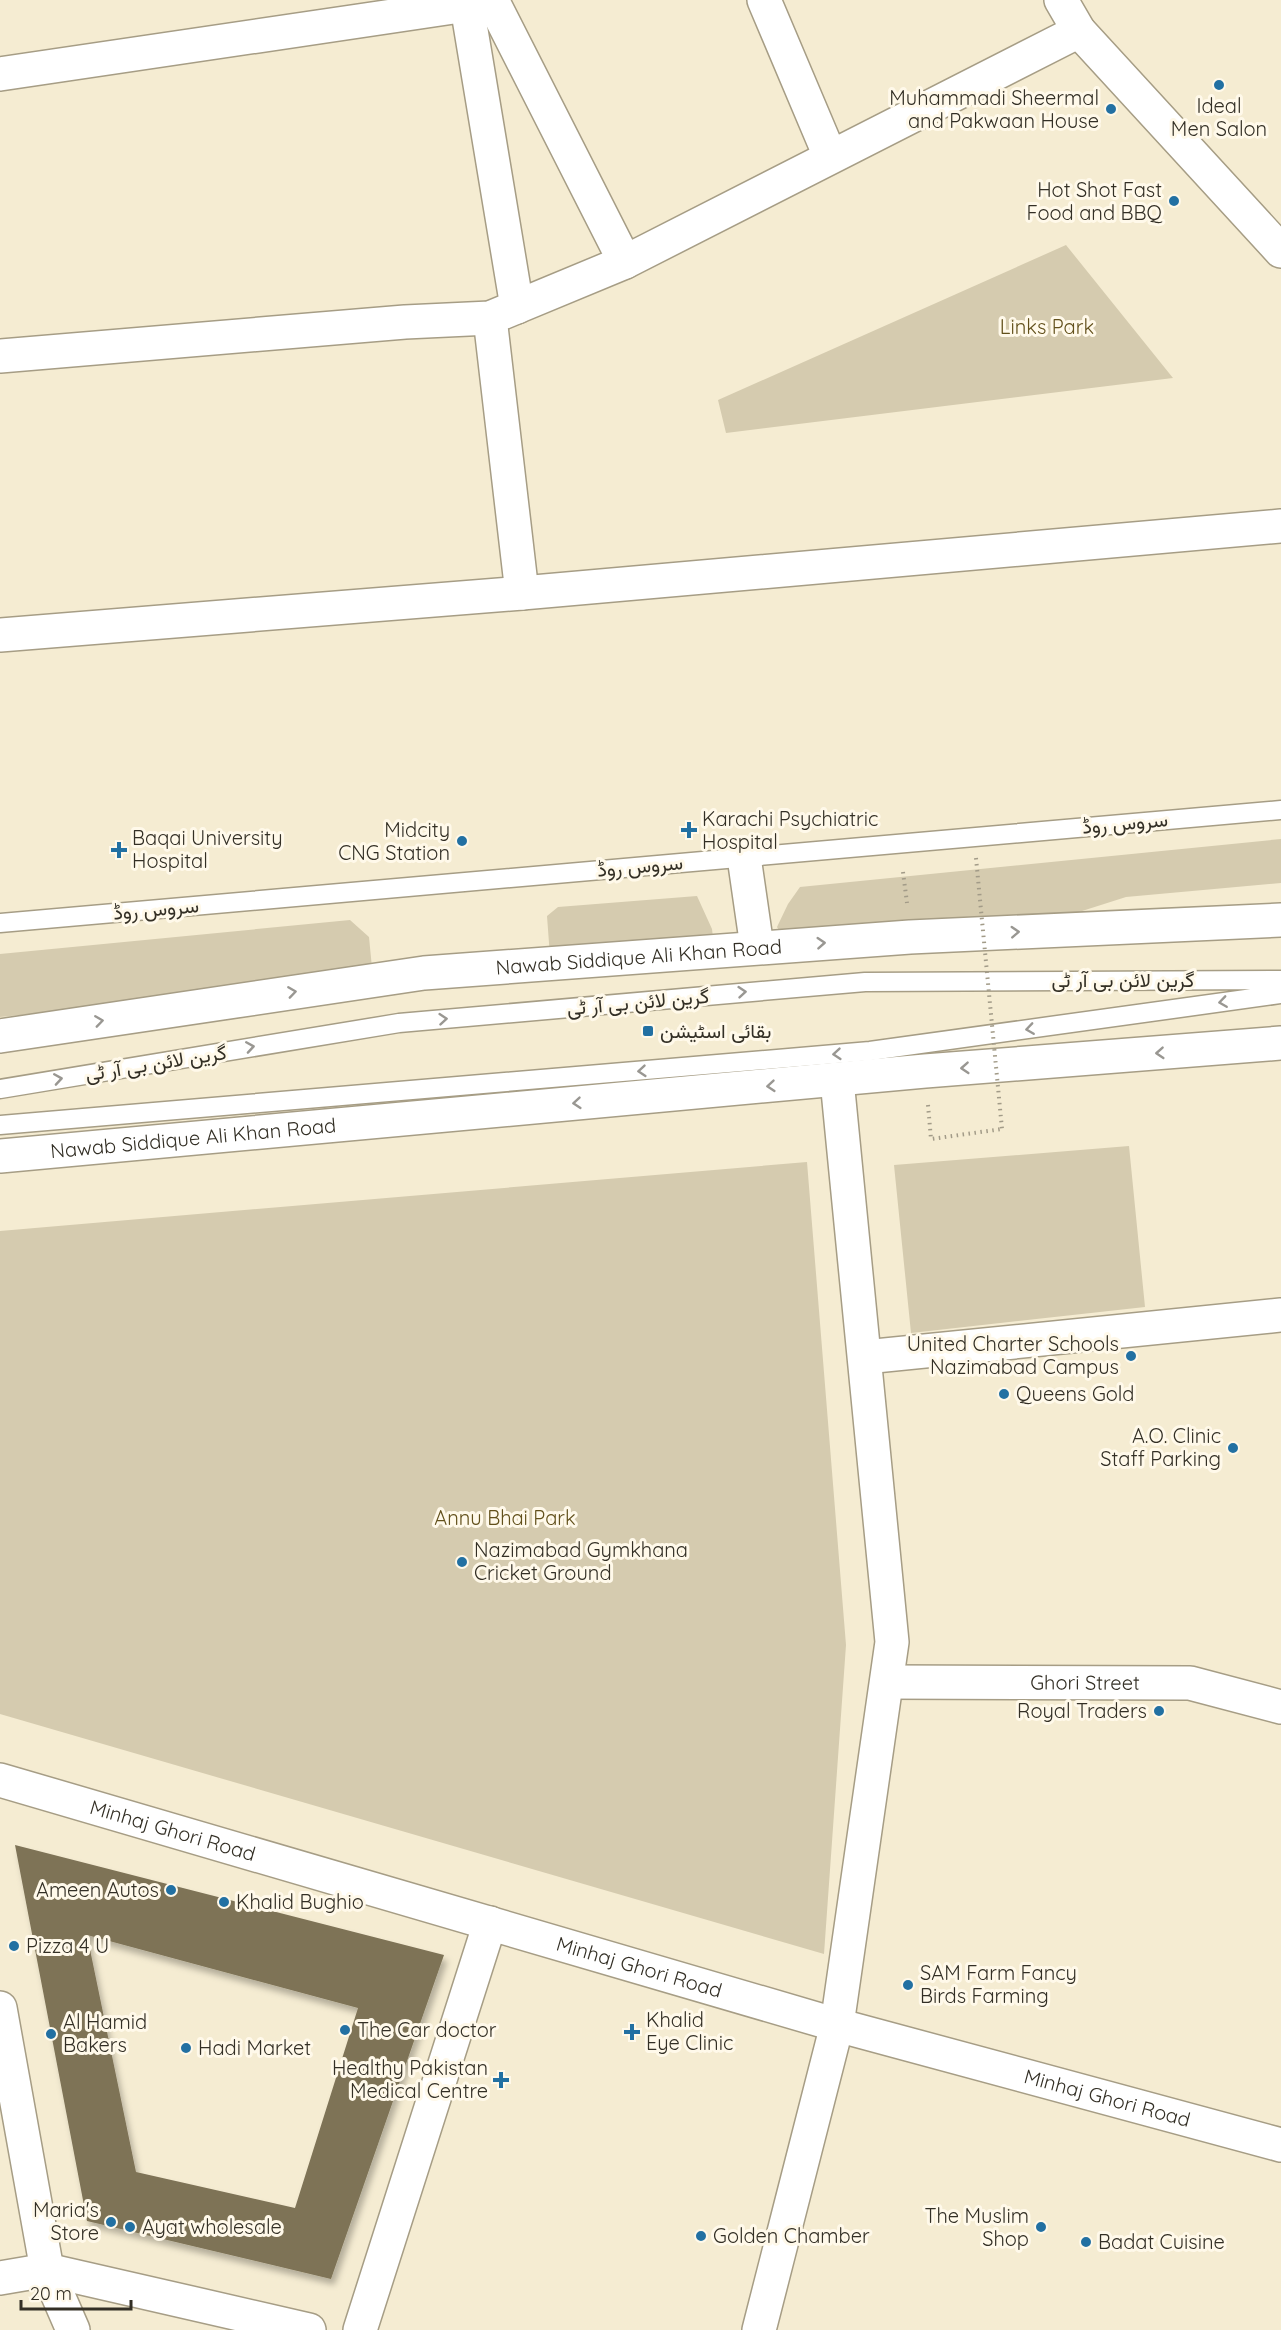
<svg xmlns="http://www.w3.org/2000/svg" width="1281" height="2330" font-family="Quicksand,Vazirmatn,sans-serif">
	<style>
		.green { fill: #d5cbaf }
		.building { fill: #7e7357; fill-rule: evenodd; filter: url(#shadow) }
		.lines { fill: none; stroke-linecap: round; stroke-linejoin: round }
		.service-casing { stroke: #a69d85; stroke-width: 21 }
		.minor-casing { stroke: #a69d85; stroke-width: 36 }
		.tertiary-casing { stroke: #a69d85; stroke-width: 36 }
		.primary-casing { stroke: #a69d85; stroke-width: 36 }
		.path { stroke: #a29b88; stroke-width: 4; stroke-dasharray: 1.5 4.5; stroke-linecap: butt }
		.service { stroke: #fff; stroke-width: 18 }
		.minor { stroke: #fff; stroke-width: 33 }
		.tertiary { stroke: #fff; stroke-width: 33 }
		.primary { stroke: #fff; stroke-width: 33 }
		.path-bridge { stroke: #a29b88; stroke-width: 4; stroke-dasharray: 1.5 4.5; stroke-linecap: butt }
		.oneway { stroke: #999792 }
		.poi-dot { fill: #2270a2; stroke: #fff9ea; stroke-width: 2 }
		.labels { text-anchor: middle; stroke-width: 6; stroke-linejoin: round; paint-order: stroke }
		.poi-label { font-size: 20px; fill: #332f25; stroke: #fff9ea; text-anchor: start }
		.park-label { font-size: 20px; fill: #62501b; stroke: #fff9ea }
		.street-label { font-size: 20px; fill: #332f25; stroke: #fff9ea }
	</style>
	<defs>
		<filter id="shadow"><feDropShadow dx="3.5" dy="6" stdDeviation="3" flood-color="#0004"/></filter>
	</defs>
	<rect width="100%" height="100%" fill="#f5ecd2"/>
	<!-- green -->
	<path class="green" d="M1066,245l107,133 -447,55 -8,-33z
		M1281,839v44l-155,14 -69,22 -267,31 -13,-23 11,-23 12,-17z
		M697,896l15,33 3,26 -164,15 -4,-54 11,-9z
		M350,920l19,17 3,31 -15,15 -357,34v-63z
		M1129,1146l16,161 -234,26 -17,-168z
		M807,1162l39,483 -22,309 -824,-240v-483z"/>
	<!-- building -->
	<path class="building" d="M15,1845l429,110 -113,324 -244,-58zM87,1935l271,73 -63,200 -159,-36z"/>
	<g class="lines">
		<!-- service casing -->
		<g class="service-casing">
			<path id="service" d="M0,923l1281,-113
				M0,1089l399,-66 466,-41 416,-2
				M0,1125l870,-74 411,-57"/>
		</g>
		<!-- minor casing -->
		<g class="minor-casing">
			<g id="minor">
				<path d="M466,0l51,307"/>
				<path d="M492,0l133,262"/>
				<path d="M764,0l66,156"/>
				<path d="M0,74l467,-69"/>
				<path d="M490,318l32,275"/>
				<path d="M0,356l405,-34 85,-4 135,-56 454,-231"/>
				<path d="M0,635l522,-42 759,-67"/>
				<path d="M744,857l13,90"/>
				<path d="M865,1357l416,-42"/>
				<path id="s1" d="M887,1682l303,1 91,24"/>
				<path id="s2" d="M0,1780l837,245 444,120"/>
				<path d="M0,2008l47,262 26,60"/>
				<path d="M0,2278l47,-8 262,60"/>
				<path d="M360,2330l130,-407"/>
				<path d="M759,2330l78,-305 55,-383 -55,-562"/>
			</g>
		</g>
		<!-- tertiary casing -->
		<g class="tertiary-casing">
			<path id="tertiary" d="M1061,0l18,31 202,220"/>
		</g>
		<!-- primary casing -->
		<g class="primary-casing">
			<g id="primary">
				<path id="s3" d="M0,1036l424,-63 486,-36 371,-17"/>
				<path id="s4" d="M0,1156l925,-85 356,-28"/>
			</g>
		</g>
		<!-- path -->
		<path class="path" d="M903,872l4,31
			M928,1105l3,34 71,-10"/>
		<!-- service -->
		<use href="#service" class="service"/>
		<!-- minor -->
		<use href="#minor" class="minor"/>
		<!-- tertiary -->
		<use href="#tertiary" class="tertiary"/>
		<!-- primary -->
		<use href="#primary" class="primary"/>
		<!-- path-bridge -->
		<path class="path-bridge" d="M976,858l26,271"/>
	</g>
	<!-- one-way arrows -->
	<defs><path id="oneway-chevron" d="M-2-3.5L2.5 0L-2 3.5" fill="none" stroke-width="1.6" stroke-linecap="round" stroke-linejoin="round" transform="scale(1.5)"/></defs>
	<g class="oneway">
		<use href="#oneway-chevron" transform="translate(1015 932) rotate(-3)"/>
		<use href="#oneway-chevron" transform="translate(821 943) rotate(-4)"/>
		<use href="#oneway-chevron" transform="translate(292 992) rotate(-8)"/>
		<use href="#oneway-chevron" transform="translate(742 992) rotate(-5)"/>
		<use href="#oneway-chevron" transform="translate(1223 1002) rotate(172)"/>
		<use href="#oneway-chevron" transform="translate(443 1019) rotate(-5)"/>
		<use href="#oneway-chevron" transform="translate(99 1021) rotate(-8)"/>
		<use href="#oneway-chevron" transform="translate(1030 1029) rotate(172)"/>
		<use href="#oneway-chevron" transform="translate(250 1047) rotate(-9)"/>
		<use href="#oneway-chevron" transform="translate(1160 1053) rotate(176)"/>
		<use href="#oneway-chevron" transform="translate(837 1054) rotate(175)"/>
		<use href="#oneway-chevron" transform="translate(965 1068) rotate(176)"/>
		<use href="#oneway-chevron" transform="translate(642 1071) rotate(175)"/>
		<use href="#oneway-chevron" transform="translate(58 1079) rotate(-9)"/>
		<use href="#oneway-chevron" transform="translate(771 1086) rotate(175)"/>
		<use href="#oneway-chevron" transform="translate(577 1103) rotate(175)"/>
	</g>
	<!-- markers -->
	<g class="poi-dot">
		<circle cx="1219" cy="85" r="6"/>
		<circle cx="1111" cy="109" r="6"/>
		<circle cx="1174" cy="201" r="6"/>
		<path d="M686 821h6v6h6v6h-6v6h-6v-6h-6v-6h6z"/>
		<circle cx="462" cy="841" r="6"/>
		<path d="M116 841h6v6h6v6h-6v6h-6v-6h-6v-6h6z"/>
		<rect x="642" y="1025" width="12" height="12" rx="3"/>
		<circle cx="1131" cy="1356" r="6"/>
		<circle cx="1004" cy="1394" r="6"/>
		<circle cx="1233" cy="1448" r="6"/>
		<circle cx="462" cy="1562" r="6"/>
		<circle cx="1159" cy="1711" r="6"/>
		<circle cx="171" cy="1890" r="6"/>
		<circle cx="224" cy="1902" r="6"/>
		<circle cx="14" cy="1946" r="6"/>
		<circle cx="908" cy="1985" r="6"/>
		<circle cx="345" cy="2030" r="6"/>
		<path d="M629 2023h6v6h6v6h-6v6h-6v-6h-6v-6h6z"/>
		<circle cx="51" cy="2034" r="6"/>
		<circle cx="186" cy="2048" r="6"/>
		<path d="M498 2071h6v6h6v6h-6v6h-6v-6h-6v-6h6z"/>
		<circle cx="111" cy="2222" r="6"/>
		<circle cx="130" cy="2227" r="6"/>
		<circle cx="1041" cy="2227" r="6"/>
		<circle cx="701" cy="2236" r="6"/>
		<circle cx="1086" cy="2242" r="6"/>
	</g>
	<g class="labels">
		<!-- poi labels -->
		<g class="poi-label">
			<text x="1099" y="105" text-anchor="end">Muhammadi Sheermal<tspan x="1099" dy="23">and Pakwaan House</tspan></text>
			<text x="1219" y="113" text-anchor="middle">Ideal<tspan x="1219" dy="23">Men Salon</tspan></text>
			<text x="1162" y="197" text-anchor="end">Hot Shot Fast<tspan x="1162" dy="23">Food and BBQ</tspan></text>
			<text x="702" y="826">Karachi Psychiatric<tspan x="702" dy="23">Hospital</tspan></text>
			<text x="450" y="837" text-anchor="end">Midcity<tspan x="450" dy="23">CNG Station</tspan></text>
			<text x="132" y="845">Baqai University<tspan x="132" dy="23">Hospital</tspan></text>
			<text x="660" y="1038">بقائی اسٹیشن</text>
			<text x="1119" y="1351" text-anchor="end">United Charter Schools<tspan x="1119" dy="23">Nazimabad Campus</tspan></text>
			<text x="1016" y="1401">Queens Gold</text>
			<text x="1221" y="1443" text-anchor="end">A.O. Clinic<tspan x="1221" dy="23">Staff Parking</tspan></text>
			<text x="474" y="1557">Nazimabad Gymkhana<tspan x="474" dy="23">Cricket Ground</tspan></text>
			<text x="1147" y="1718" text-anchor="end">Royal Traders</text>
			<text x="159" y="1897" text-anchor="end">Ameen Autos</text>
			<text x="236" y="1909">Khalid Bughio</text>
			<text x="26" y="1953">Pizza 4 U</text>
			<text x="920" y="1980">SAM Farm Fancy<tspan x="920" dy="23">Birds Farming</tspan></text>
			<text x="646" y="2027">Khalid<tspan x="646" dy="23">Eye Clinic</tspan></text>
			<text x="63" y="2029">Al Hamid<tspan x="63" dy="23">Bakers</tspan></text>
			<text x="357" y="2037">The Car doctor</text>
			<text x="198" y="2055">Hadi Market</text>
			<text x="488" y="2075" text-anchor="end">Healthy Pakistan<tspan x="488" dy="23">Medical Centre</tspan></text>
			<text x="99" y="2217" text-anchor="end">Maria's<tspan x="99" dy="23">Store</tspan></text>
			<text x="1029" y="2223" text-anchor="end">The Muslim<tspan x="1029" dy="23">Shop</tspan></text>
			<text x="142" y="2234">Ayat wholesale</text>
			<text x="713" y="2243">Golden Chamber</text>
			<text x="1098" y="2249">Badat Cuisine</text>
		</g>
		<!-- park labels -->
		<g class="park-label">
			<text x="1047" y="334">Links Park</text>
			<text x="505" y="1525">Annu Bhai Park</text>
		</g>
		<!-- street labels -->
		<g class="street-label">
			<text transform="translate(1125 823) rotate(-5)" y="7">سروس روڈ</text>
			<text transform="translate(640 866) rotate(-5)" y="7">سروس روڈ</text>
			<text transform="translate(156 909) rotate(-5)" y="7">سروس روڈ</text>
			<text dy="7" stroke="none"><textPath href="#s3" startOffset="644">Nawab Siddique Ali Khan Road</textPath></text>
			<text x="1123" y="987">گرین لائن بی آر ٹی</text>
			<text transform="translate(638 1002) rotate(-5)" y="7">گرین لائن بی آر ٹی</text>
			<text transform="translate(156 1063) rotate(-9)" y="7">گرین لائن بی آر ٹی</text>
			<text dy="7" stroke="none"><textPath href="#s4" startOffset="194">Nawab Siddique Ali Khan Road</textPath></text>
			<text dy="7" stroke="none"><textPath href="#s1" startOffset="198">Ghori Street</textPath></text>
			<text dy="7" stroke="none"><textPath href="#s2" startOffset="180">Minhaj Ghori Road</textPath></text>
			<text dy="7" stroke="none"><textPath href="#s2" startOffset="666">Minhaj Ghori Road</textPath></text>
			<text dy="7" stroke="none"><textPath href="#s2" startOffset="1152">Minhaj Ghori Road</textPath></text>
		</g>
	</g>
	<!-- scale -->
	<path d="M21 2300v9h110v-9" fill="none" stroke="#332f25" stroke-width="3"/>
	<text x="30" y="2300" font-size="18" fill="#332f25" stroke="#fff9ea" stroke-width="4.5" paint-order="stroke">20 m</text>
</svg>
